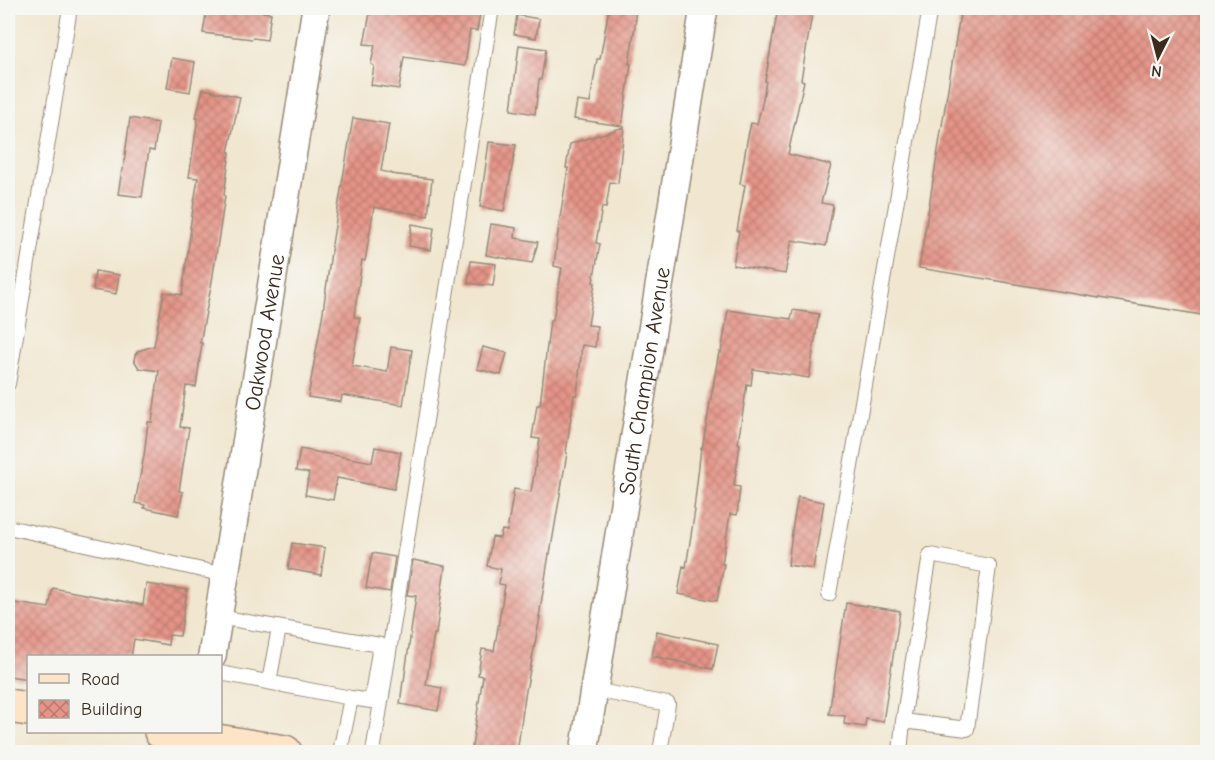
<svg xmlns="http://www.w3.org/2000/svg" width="1215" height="760" font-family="'Comic Neue',sans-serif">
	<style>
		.building { fill: url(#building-cross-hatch) }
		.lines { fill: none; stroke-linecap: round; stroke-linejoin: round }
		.service-casing { stroke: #968877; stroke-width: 16 }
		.minor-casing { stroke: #968877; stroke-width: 30 }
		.secondary-casing { stroke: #968877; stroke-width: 36 }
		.service { stroke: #fff; stroke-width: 14 }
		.minor { stroke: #fff; stroke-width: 27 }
		.secondary { stroke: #fee4c6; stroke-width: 33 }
		.labels { text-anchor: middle; stroke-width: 5; stroke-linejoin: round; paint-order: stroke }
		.street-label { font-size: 22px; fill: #3b2a1e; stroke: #f6f6f2 }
	</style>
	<defs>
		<pattern id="building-cross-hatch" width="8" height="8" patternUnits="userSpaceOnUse" patternTransform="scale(1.5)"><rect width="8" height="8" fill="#e59487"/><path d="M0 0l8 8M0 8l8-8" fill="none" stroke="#bb796e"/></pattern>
	</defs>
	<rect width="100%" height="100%" fill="#f6f6f2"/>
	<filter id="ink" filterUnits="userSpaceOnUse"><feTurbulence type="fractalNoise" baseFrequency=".0167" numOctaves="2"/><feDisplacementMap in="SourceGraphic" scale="12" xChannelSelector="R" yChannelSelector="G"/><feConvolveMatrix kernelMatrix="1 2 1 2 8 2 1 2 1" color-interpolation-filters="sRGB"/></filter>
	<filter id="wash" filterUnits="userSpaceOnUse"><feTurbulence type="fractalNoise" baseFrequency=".008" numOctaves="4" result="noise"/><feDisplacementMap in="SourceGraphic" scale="24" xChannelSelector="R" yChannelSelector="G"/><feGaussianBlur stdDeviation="1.35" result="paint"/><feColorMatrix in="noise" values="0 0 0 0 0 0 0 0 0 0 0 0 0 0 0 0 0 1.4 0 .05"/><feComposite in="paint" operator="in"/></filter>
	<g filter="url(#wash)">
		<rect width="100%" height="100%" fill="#f1e7d0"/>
		<g id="blocks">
			<!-- building -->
			<path class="building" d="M207,8h57l-1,4 8,1 -4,27 -14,-2 -1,1 -49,-6z
				M371,8h110l-4,23 -7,-1 -5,36 -61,-9 -5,32 -28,-4 3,-19 -3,-2 4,-19 -11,-1z
				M609,8h27l-1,11h1l-7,45h2l-9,62 -48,-7 3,-18 13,2 7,-44h3z
				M778,8h35l-12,72 3,1 -16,73 43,11 -10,38 12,2 -7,41 -34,-6 -7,34 -52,-9 6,-34h-2l8,-46 -5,-1 7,-43 4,-18 6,1 5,-20 4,-23h-1z
				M961,8h247v308l-289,-48z
				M517,15l22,4 -3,19 -22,-4z
				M519,45l27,4 -5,31h-2l-4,34 -24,-4z
				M172,58l23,4 -5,30 -23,-4z
				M203,89l37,8 -12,55h2l-6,43 1,1 -13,85 -12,62h2l-6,44 -10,-1 -6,41 9,1 -10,63 4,1 -5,23 -34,-7 1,-3 -10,-2 9,-47 4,-34h4l7,-51 -20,-3 -5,-8 1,-5 3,-4 16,-5 10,-54 18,3 9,-67h-1l8,-50 -9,-1 9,-59h-2z
				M130,118l28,5 -4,28 -5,-1 -7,47 -24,-3 4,-24h1z
				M353,118l36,6 -8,47 10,2v1l41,5 -4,37 -54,-9 -9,54 -3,-1 -8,57 6,1 -8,48 35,6 4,-25 21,3 -9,55 -61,-10 -1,7 -33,-5 15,-85 9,-68z
				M624,127l-6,56 -8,-1 -4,26 -4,-1 -6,36 4,1 -7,38 2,1 -7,42 9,1 -2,21 -13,-2 -5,50h-3l-8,58h1l-17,101h-1l-10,63h1l-15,79 -8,57h-46l12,-77 -5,-1 4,-26 12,2 11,-66 -6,-1 2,-15 -14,-3 5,-29 8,1 2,-8 5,1 7,-42 17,3 9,-53 -8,-1 5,-33h3l10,-85h3l9,-52 -8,-2 5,-42 9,-56h-2l4,-24z
				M489,142l27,3 -12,66 -24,-4z
				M412,224l22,4 -3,22 -22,-4z
				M491,224l25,4 -1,10 23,4 -6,21 -46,-8z
				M471,261l25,3 -3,22 -25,-3z
				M95,271l24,4 -3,19 -23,-4z
				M728,310l63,9 2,-9 26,4 -10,64 -56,-9 -2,16 -4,-1 -9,59 2,1 -6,42 6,1 -3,28 -7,-1 -8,50h2l-7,37 -39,-7 5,-28 3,1 9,-57 -1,-1 7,-61 1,1 17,-97 2,1z
				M483,347l24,6 -6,22 -24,-6z
				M375,447l26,5 -7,37 -57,-11 -4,22 -28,-5 4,-22 -13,-2 4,-22 72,13z
				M798,497l26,5 -11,67 -25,-4 5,-41z
				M292,543l33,5 -4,27 -33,-6z
				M372,553l23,4 -5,35 -24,-4z
				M413,560l32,6 -9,68h-2l-8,51 16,3 -4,23 -38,-7 3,-23h1l12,-85 -9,-1z
				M146,584l41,6 -7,46 -11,-1 -1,10 -34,-6 -3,18h-103v22l-20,-3v-74l41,6 4,-20 90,17z
				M846,603l54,8 -17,111 -17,-3 -1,8 -21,-3 1,-8 -16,-2z
				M657,631l61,13 -5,25 -61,-13z"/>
		</g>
	</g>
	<g filter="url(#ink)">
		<use href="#blocks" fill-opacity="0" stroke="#968877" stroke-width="1.5"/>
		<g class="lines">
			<!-- service casing -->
			<g class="service-casing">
				<path id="service" d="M8,384l62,-376
					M8,527l217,48
					M829,594l101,-586
					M219,617l161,28 -9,56 -20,-3 -11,54
					M220,673l131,25
					M269,682l10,-54
					M594,690l74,14 -8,48
					M373,752l119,-744
					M900,752l3,-31 64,8 22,-163 -59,-11 -27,166"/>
			</g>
			<!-- minor casing -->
			<g class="minor-casing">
				<g id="minor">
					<path id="s1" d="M212,656l104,-648"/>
					<path id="s2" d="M584,752l120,-744"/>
				</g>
			</g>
			<!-- secondary casing -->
			<g class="secondary-casing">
				<path id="secondary" d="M8,706l20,3
					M161,732l124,20"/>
			</g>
			<!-- service -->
			<use href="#service" class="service"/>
			<!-- minor -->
			<use href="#minor" class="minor"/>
			<!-- secondary -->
			<use href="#secondary" class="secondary"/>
		</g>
	</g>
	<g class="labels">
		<!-- street labels -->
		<g class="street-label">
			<text dy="8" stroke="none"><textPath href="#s1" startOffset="328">Oakwood Avenue</textPath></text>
			<text dy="8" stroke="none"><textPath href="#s2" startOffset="376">South Champion Avenue</textPath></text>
		</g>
	</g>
	<!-- margin -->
	<rect width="1215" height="760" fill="none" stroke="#f6f6f2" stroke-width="30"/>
	<!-- legend -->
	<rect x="27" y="655" width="195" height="78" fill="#f6f6f2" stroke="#aba49d" stroke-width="1.5"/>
	<rect x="39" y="674" width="30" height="9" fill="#fee4c6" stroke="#aba49d" stroke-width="1.5"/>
	<text x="81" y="685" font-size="18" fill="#3b2a1e">Road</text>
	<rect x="39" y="700" width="30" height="18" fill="url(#building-cross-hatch)" stroke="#aba49d" stroke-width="1.5"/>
	<text x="81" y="715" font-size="18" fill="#3b2a1e">Building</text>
	<!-- north arrow -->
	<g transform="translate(1158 57) rotate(186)" stroke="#f6f6f2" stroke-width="4.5" paint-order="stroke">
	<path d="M0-4.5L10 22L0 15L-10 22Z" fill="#3b2a1e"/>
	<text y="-9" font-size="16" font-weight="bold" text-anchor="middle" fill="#3b2a1e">N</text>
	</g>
</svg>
